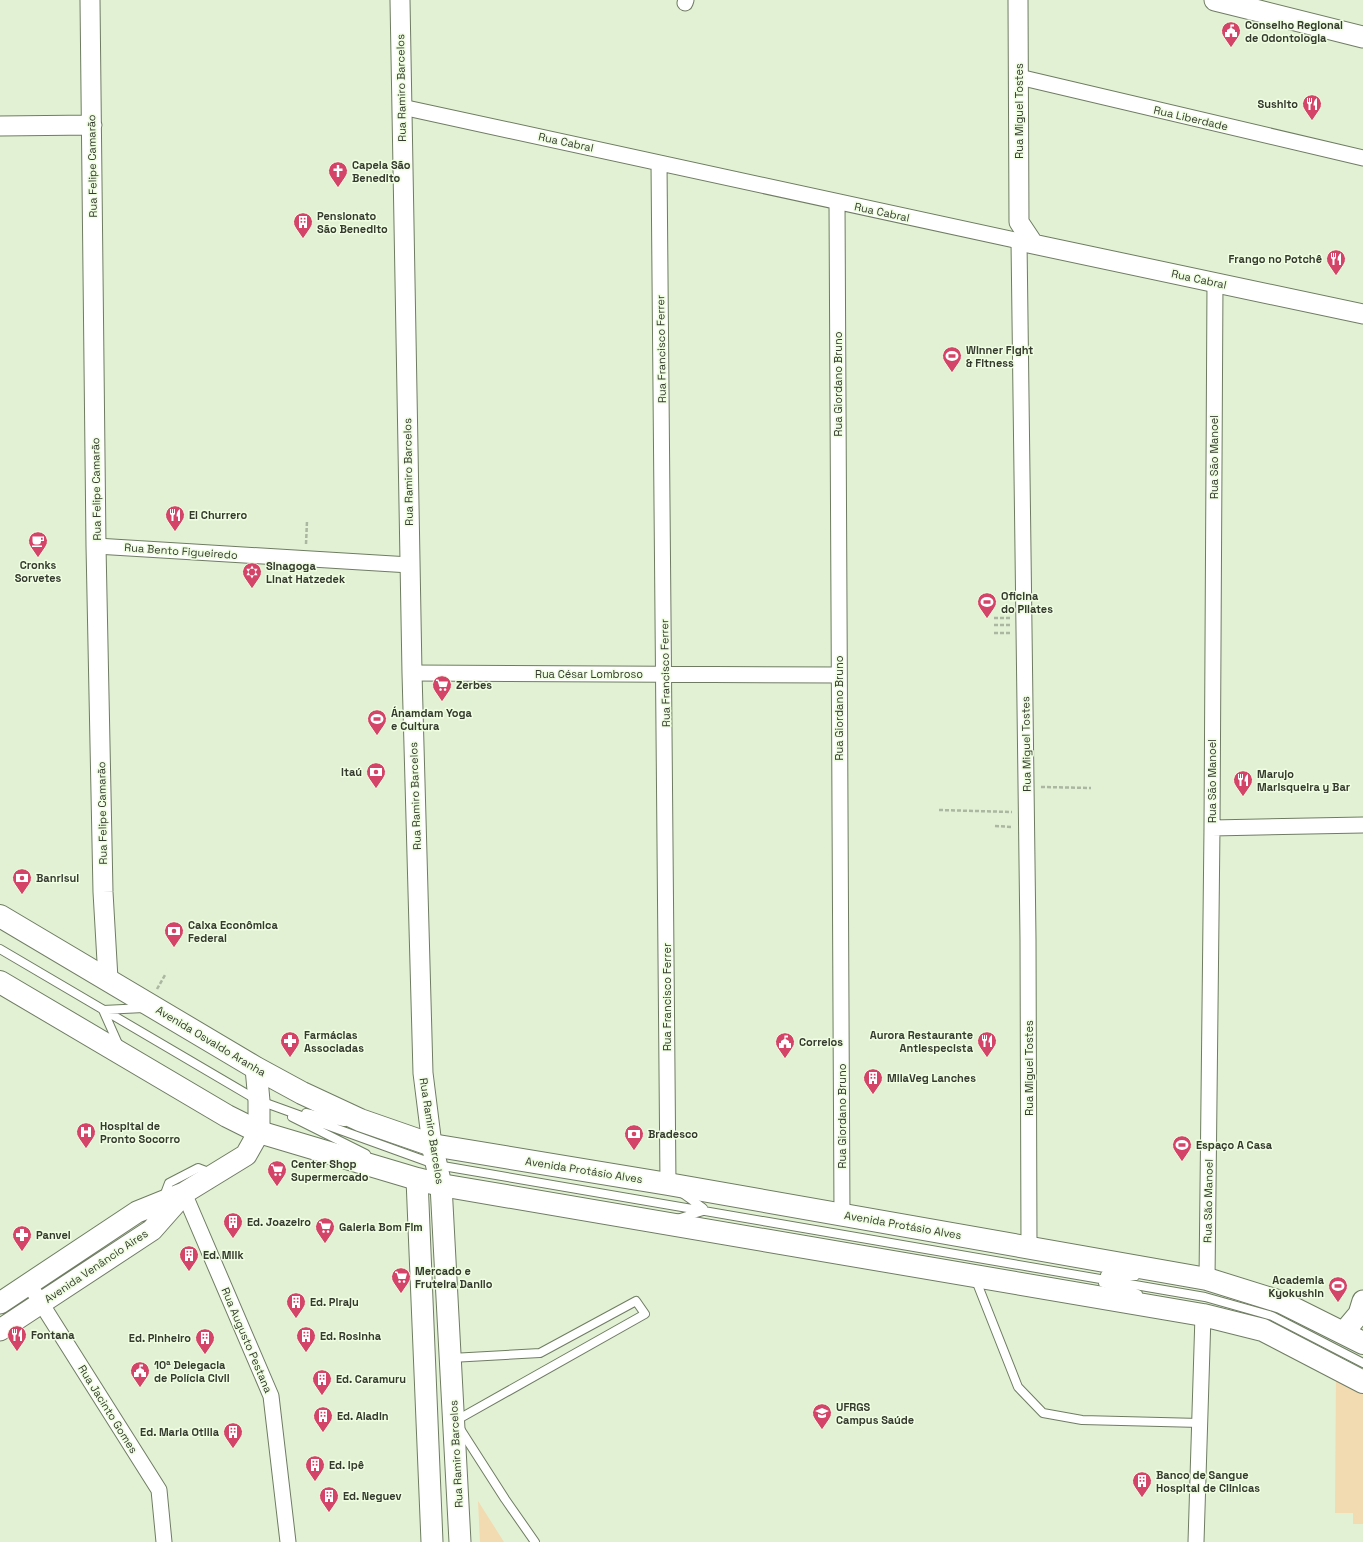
<svg xmlns="http://www.w3.org/2000/svg" width="1363" height="1542" font-family="'Space Grotesk',sans-serif">
	<style>
		.green { fill: #f2dab1 }
		.lines { fill: none; stroke-linecap: round; stroke-linejoin: round }
		.service-casing { stroke: #6f7c62; stroke-width: 10 }
		.minor-casing { stroke: #6f7c62; stroke-width: 17 }
		.tertiary-casing { stroke: #6f7c62; stroke-width: 21 }
		.secondary-casing { stroke: #6f7c62; stroke-width: 23 }
		.primary-casing { stroke: #6f7c62; stroke-width: 24 }
		.path { stroke: #abb7a0; stroke-width: 2.5; stroke-dasharray: 4 2; stroke-linecap: butt }
		.service { stroke: #fff; stroke-width: 8 }
		.minor { stroke: #fff; stroke-width: 15 }
		.tertiary { stroke: #fff; stroke-width: 19 }
		.secondary { stroke: #fff; stroke-width: 21 }
		.primary { stroke: #fff; stroke-width: 22 }
		.labels { text-anchor: middle; stroke-width: 3; stroke-linejoin: round; paint-order: stroke }
		.poi-label { font-size: 11px; font-weight: bold; fill: #353a2f; stroke: #effee1; text-anchor: start }
		.street-label { font-size: 11px; fill: #353a2f; stroke: #effee1 }
	</style>
	<rect width="100%" height="100%" fill="#e2f1d4"/>
	<!-- green -->
	<path class="green" d="M1336,1375l27,18v131h-10v-11h-18z
		M478,1501l26,41h-24z"/>
	<g class="lines">
		<!-- service casing -->
		<g class="service-casing">
			<path id="service" d="M0,949l257,151
				M103,1010l41,-2
				M103,1010l16,36
				M260,1101l177,64 768,132 67,19 91,47
				M306,1113l38,9
				M292,1117l74,37
				M682,1193l21,15
				M163,1199l6,-16 29,-15 13,5
				M677,1219l26,-8
				M1105,1275l30,1
				M975,1278l43,109 25,26 39,7 118,3
				M1103,1283l35,11
				M451,1358l89,-5 96,-52 9,13 -190,107 50,78 30,43"/>
		</g>
		<!-- minor casing -->
		<g class="minor-casing">
			<path id="minor" d="M685,3l1,-3
				M1019,77l344,81
				M402,107l617,134 9,698 1,308
				M659,163l9,1021
				M837,202l5,1013
				M96,546l314,19
				M412,673l427,2
				M1212,828l151,-3
				M184,1193l87,203 17,146
				M1207,1279l5,-451 3,-545
				M29,1284l130,206 5,52
				M1196,1542l7,-227"/>
		</g>
		<!-- tertiary casing -->
		<g class="tertiary-casing">
			<path id="tertiary" d="M90,0l6,546 7,346 5,87
				M400,0l12,673 11,400 9,72
				M1018,0l1,222 14,21
				M0,126l92,-1
				M1019,241l344,73"/>
		</g>
		<!-- secondary casing -->
		<g class="secondary-casing">
			<path id="secondary" d="M1215,0l148,37
				M432,1145l9,40 19,357
				M417,1179l15,363
				M0,1303l137,-91 47,-19 62,-38 13,-23v-31l-3,-33
				M0,1330l152,-100 30,-34
				M1343,1333l16,-19 4,-13"/>
		</g>
		<!-- primary casing -->
		<g class="primary-casing">
			<path id="primary" d="M0,916l256,152 46,25 58,27 72,25 236,39 539,95 74,23 82,41
				M0,982l227,134 32,16 158,47 24,6 762,130 60,15 100,52"/>
		</g>
		<!-- path -->
		<path class="path" d="M306,544l1,-23
			M994,618h16
			M994,625h16
			M994,633h16
			M1041,787l50,1
			M939,810l73,2
			M995,826l17,1
			M157,989l8,-14"/>
		<!-- service -->
		<use href="#service" class="service"/>
		<!-- minor -->
		<use href="#minor" class="minor"/>
		<!-- tertiary -->
		<use href="#tertiary" class="tertiary"/>
		<!-- secondary -->
		<use href="#secondary" class="secondary"/>
		<!-- primary -->
		<use href="#primary" class="primary"/>
	</g>
	<!-- icons -->
	<defs>
		<g id="civic-pin" transform="scale(1)"><path d="M0 17L-7.5 6A9.5 9.5 0 1 1 7.5 6Z" fill="#d44468" stroke="#effee1"/><path d="M-.6-6.5H3V-4.5H.6V-3L4-1V1h2V6H-6V1h2V-1L-.6-3ZM-1.2 2.5V6h2.4V2.5Z" fill="#fff"/></g>
		<g id="restaurant-pin" transform="scale(1)"><path d="M0 17L-7.5 6A9.5 9.5 0 1 1 7.5 6Z" fill="#d44468" stroke="#effee1"/><path d="M-5-6h1v4h1v-4h1v4h1v-4h1v5L-1.5 .5V6h-2V.5L-5-1ZM5-6V6H3V1.5H1.5Q1.5-4 5-6Z" fill="#fff"/></g>
		<g id="church-pin" transform="scale(1)"><path d="M0 17L-7.5 6A9.5 9.5 0 1 1 7.5 6Z" fill="#d44468" stroke="#effee1"/><path d="M-1.2-6h2.4v3.5h3.3v2.4h-3.3V6h-2.4V-.1h-3.3v-2.4h3.3Z" fill="#fff"/></g>
		<g id="building-pin" transform="scale(1)"><path d="M0 17L-7.5 6A9.5 9.5 0 1 1 7.5 6Z" fill="#d44468" stroke="#effee1"/><path d="M-4-6H4V6H1V3H-1V6H-4ZM-2.5-4.3h1.7v1.8h-1.7ZM.8-4.3h1.7v1.8H.8ZM-2.5-1h1.7V.8h-1.7ZM.8-1h1.7V.8H.8Z" fill="#fff"/></g>
		<g id="stadium-pin" transform="scale(1)"><path d="M0 17L-7.5 6A9.5 9.5 0 1 1 7.5 6Z" fill="#d44468" stroke="#effee1"/><path d="M0-5a6.5 5 0 1 0 0 10a6.5 5 0 1 0 0-10ZM-3.5-1.8h7v3.6h-7Z" fill="#fff"/></g>
		<g id="cafe-pin" transform="scale(1)"><path d="M0 17L-7.5 6A9.5 9.5 0 1 1 7.5 6Z" fill="#d44468" stroke="#effee1"/><path d="M-5.5-4.5H6V0H3Q3 3.5 0 3.5H-2.5Q-5.5 3.5-5.5 0ZM3-3.2v2h1.7v-2ZM-6 4.5H4V6H-6Z" fill="#fff"/></g>
		<g id="synagogue-pin" transform="scale(1)"><path d="M0 17L-7.5 6A9.5 9.5 0 1 1 7.5 6Z" fill="#d44468" stroke="#effee1"/><path d="M0-6.5L5.6 3.2H-5.6ZM0 6.5L5.6-3.2H-5.6Z" fill="#fff"/></g>
		<g id="supermarket-pin" transform="scale(1)"><path d="M0 17L-7.5 6A9.5 9.5 0 1 1 7.5 6Z" fill="#d44468" stroke="#effee1"/><path d="M-6-5.5h2.5l.6 2H6L4.5 2H-2.5L-4.4-4H-6ZM-1.5 3.2a1.3 1.3 0 1 0 .1 0ZM3 3.2a1.3 1.3 0 1 0 .1 0Z" fill="#fff"/></g>
		<g id="bank-pin" transform="scale(1)"><path d="M0 17L-7.5 6A9.5 9.5 0 1 1 7.5 6Z" fill="#d44468" stroke="#effee1"/><path d="M-6-4H6V4H-6ZM0-2.3a2.3 2.3 0 1 0 0 4.6a2.3 2.3 0 1 0 0-4.6Z" fill="#fff"/></g>
		<g id="pharmacy-pin" transform="scale(1)"><path d="M0 17L-7.5 6A9.5 9.5 0 1 1 7.5 6Z" fill="#d44468" stroke="#effee1"/><path d="M-2-6h4v4h4v4h-4v4h-4v-4h-4v-4h4Z" fill="#fff"/></g>
		<g id="hospital-pin" transform="scale(1)"><path d="M0 17L-7.5 6A9.5 9.5 0 1 1 7.5 6Z" fill="#d44468" stroke="#effee1"/><path d="M-5-5h3v3.5h4V-5h3V5h-3V1.5h-4V5h-3Z" fill="#fff"/></g>
		<g id="university-pin" transform="scale(1)"><path d="M0 17L-7.5 6A9.5 9.5 0 1 1 7.5 6Z" fill="#d44468" stroke="#effee1"/><path d="M0-5L7-2L0 1L-7-2ZM-4 1L0 2.5L4 1V4Q0 6-4 4Z" fill="#fff"/></g>
	</defs>
	<g fill-rule="evenodd">
		<use href="#civic-pin" x="1231" y="31"/>
		<use href="#restaurant-pin" x="1312" y="104"/>
		<use href="#church-pin" x="338" y="171"/>
		<use href="#building-pin" x="303" y="222"/>
		<use href="#restaurant-pin" x="1336" y="259"/>
		<use href="#stadium-pin" x="952" y="356"/>
		<use href="#restaurant-pin" x="175" y="515"/>
		<use href="#cafe-pin" x="38" y="541"/>
		<use href="#synagogue-pin" x="252" y="572"/>
		<use href="#stadium-pin" x="987" y="602"/>
		<use href="#supermarket-pin" x="442" y="685"/>
		<use href="#stadium-pin" x="377" y="719"/>
		<use href="#bank-pin" x="376" y="772"/>
		<use href="#restaurant-pin" x="1243" y="780"/>
		<use href="#bank-pin" x="22" y="878"/>
		<use href="#bank-pin" x="174" y="931"/>
		<use href="#pharmacy-pin" x="290" y="1041"/>
		<use href="#restaurant-pin" x="987" y="1041"/>
		<use href="#civic-pin" x="785" y="1042"/>
		<use href="#building-pin" x="873" y="1078"/>
		<use href="#hospital-pin" x="86" y="1132"/>
		<use href="#bank-pin" x="634" y="1134"/>
		<use href="#stadium-pin" x="1182" y="1145"/>
		<use href="#supermarket-pin" x="277" y="1170"/>
		<use href="#building-pin" x="233" y="1222"/>
		<use href="#supermarket-pin" x="325" y="1227"/>
		<use href="#pharmacy-pin" x="22" y="1235"/>
		<use href="#building-pin" x="189" y="1255"/>
		<use href="#supermarket-pin" x="401" y="1277"/>
		<use href="#stadium-pin" x="1338" y="1286"/>
		<use href="#building-pin" x="296" y="1302"/>
		<use href="#restaurant-pin" x="17" y="1335"/>
		<use href="#building-pin" x="306" y="1336"/>
		<use href="#building-pin" x="205" y="1338"/>
		<use href="#civic-pin" x="140" y="1371"/>
		<use href="#building-pin" x="322" y="1379"/>
		<use href="#university-pin" x="822" y="1413"/>
		<use href="#building-pin" x="323" y="1416"/>
		<use href="#building-pin" x="233" y="1432"/>
		<use href="#building-pin" x="315" y="1465"/>
		<use href="#building-pin" x="1142" y="1481"/>
		<use href="#building-pin" x="329" y="1496"/>
	</g>
	<g class="labels">
		<!-- poi labels -->
		<g class="poi-label">
			<text x="1245" y="29">Conselho Regional<tspan x="1245" dy="13">de Odontologia</tspan></text>
			<text x="1298" y="108" text-anchor="end">Sushito</text>
			<text x="352" y="169">Capela São<tspan x="352" dy="13">Benedito</tspan></text>
			<text x="317" y="220">Pensionato<tspan x="317" dy="13">São Benedito</tspan></text>
			<text x="1322" y="263" text-anchor="end">Frango no Potchê</text>
			<text x="966" y="354">Winner Fight<tspan x="966" dy="13">&amp; Fitness</tspan></text>
			<text x="189" y="519">El Churrero</text>
			<text x="38" y="569" text-anchor="middle">Cronks<tspan x="38" dy="13">Sorvetes</tspan></text>
			<text x="266" y="570">Sinagoga<tspan x="266" dy="13">Linat Hatzedek</tspan></text>
			<text x="1001" y="600">Oficina<tspan x="1001" dy="13">do Pilates</tspan></text>
			<text x="456" y="689">Zerbes</text>
			<text x="391" y="717">Ánamdam Yoga<tspan x="391" dy="13">e Cultura</tspan></text>
			<text x="362" y="776" text-anchor="end">Itaú</text>
			<text x="1257" y="778">Marujo<tspan x="1257" dy="13">Marisqueira y Bar</tspan></text>
			<text x="36" y="882">Banrisul</text>
			<text x="188" y="929">Caixa Econômica<tspan x="188" dy="13">Federal</tspan></text>
			<text x="304" y="1039">Farmácias<tspan x="304" dy="13">Associadas</tspan></text>
			<text x="973" y="1039" text-anchor="end">Aurora Restaurante<tspan x="973" dy="13">Antiespecista</tspan></text>
			<text x="799" y="1046">Correios</text>
			<text x="887" y="1082">MilaVeg Lanches</text>
			<text x="100" y="1130">Hospital de<tspan x="100" dy="13">Pronto Socorro</tspan></text>
			<text x="648" y="1138">Bradesco</text>
			<text x="1196" y="1149">Espaço A Casa</text>
			<text x="291" y="1168">Center Shop<tspan x="291" dy="13">Supermercado</tspan></text>
			<text x="247" y="1226">Ed. Joazeiro</text>
			<text x="339" y="1231">Galeria Bom Fim</text>
			<text x="36" y="1239">Panvel</text>
			<text x="203" y="1259">Ed. Milk</text>
			<text x="415" y="1275">Mercado e<tspan x="415" dy="13">Fruteira Danilo</tspan></text>
			<text x="1324" y="1284" text-anchor="end">Academia<tspan x="1324" dy="13">Kyokushin</tspan></text>
			<text x="310" y="1306">Ed. Piraju</text>
			<text x="31" y="1339">Fontana</text>
			<text x="320" y="1340">Ed. Rosinha</text>
			<text x="191" y="1342" text-anchor="end">Ed. Pinheiro</text>
			<text x="154" y="1369">10ª Delegacia<tspan x="154" dy="13">de Polícia Civil</tspan></text>
			<text x="336" y="1383">Ed. Caramuru</text>
			<text x="836" y="1411">UFRGS<tspan x="836" dy="13">Campus Saúde</tspan></text>
			<text x="337" y="1420">Ed. Aladin</text>
			<text x="219" y="1436" text-anchor="end">Ed. Maria Otilia</text>
			<text x="329" y="1469">Ed. Ipê</text>
			<text x="1156" y="1479">Banco de Sangue<tspan x="1156" dy="13">Hospital de Clinicas</tspan></text>
			<text x="343" y="1500">Ed. Neguev</text>
		</g>
		<!-- street labels -->
		<g class="street-label">
			<text transform="translate(401 88) rotate(-91)" y="4">Rua Ramiro Barcelos</text>
			<text transform="translate(1019 111) rotate(-90)" y="4">Rua Miguel Tostes</text>
			<text transform="translate(1191 118) rotate(13)" y="4">Rua Liberdade</text>
			<text transform="translate(566 142) rotate(12)" y="4">Rua Cabral</text>
			<text transform="translate(92 166) rotate(-91)" y="4">Rua Felipe Camarão</text>
			<text transform="translate(882 212) rotate(12)" y="4">Rua Cabral</text>
			<text transform="translate(1199 279) rotate(12)" y="4">Rua Cabral</text>
			<text transform="translate(661 349) rotate(-91)" y="4">Rua Francisco Ferrer</text>
			<text transform="translate(838 384) rotate(-90)" y="4">Rua Giordano Bruno</text>
			<text transform="translate(1214 457) rotate(-90)" y="4">Rua São Manoel</text>
			<text transform="translate(408 472) rotate(-91)" y="4">Rua Ramiro Barcelos</text>
			<text transform="translate(96 489) rotate(-91)" y="4">Rua Felipe Camarão</text>
			<text transform="translate(181 551) rotate(4)" y="4">Rua Bento Figueiredo</text>
			<text transform="translate(665 673) rotate(-91)" y="4">Rua Francisco Ferrer</text>
			<text x="589" y="678">Rua César Lombroso</text>
			<text transform="translate(839 708) rotate(-90)" y="4">Rua Giordano Bruno</text>
			<text transform="translate(1026 744) rotate(-91)" y="4">Rua Miguel Tostes</text>
			<text transform="translate(1212 781) rotate(-90)" y="4">Rua São Manoel</text>
			<text transform="translate(415 796) rotate(-92)" y="4">Rua Ramiro Barcelos</text>
			<text transform="translate(102 813) rotate(-91)" y="4">Rua Felipe Camarão</text>
			<text transform="translate(667 997) rotate(-90)" y="4">Rua Francisco Ferrer</text>
			<text transform="translate(211 1041) rotate(31)" y="4">Avenida Osvaldo Aranha</text>
			<text transform="translate(1029 1068) rotate(-90)" y="4">Rua Miguel Tostes</text>
			<text transform="translate(842 1116) rotate(-90)" y="4">Rua Giordano Bruno</text>
			<text transform="translate(432 1131) rotate(81)" y="4">Rua Ramiro Barcelos</text>
			<text transform="translate(584 1170) rotate(9)" y="4">Avenida Protásio Alves</text>
			<text transform="translate(1208 1201) rotate(-89)" y="4">Rua São Manoel</text>
			<text transform="translate(903 1225) rotate(10)" y="4">Avenida Protásio Alves</text>
			<text transform="translate(96 1266) rotate(-34)" y="4">Avenida Venâncio Aires</text>
			<text transform="translate(247 1340) rotate(67)" y="4">Rua Augusto Pestana</text>
			<text transform="translate(108 1409) rotate(58)" y="4">Rua Jacinto Gomes</text>
			<text transform="translate(456 1454) rotate(-93)" y="4">Rua Ramiro Barcelos</text>
		</g>
	</g>
</svg>
